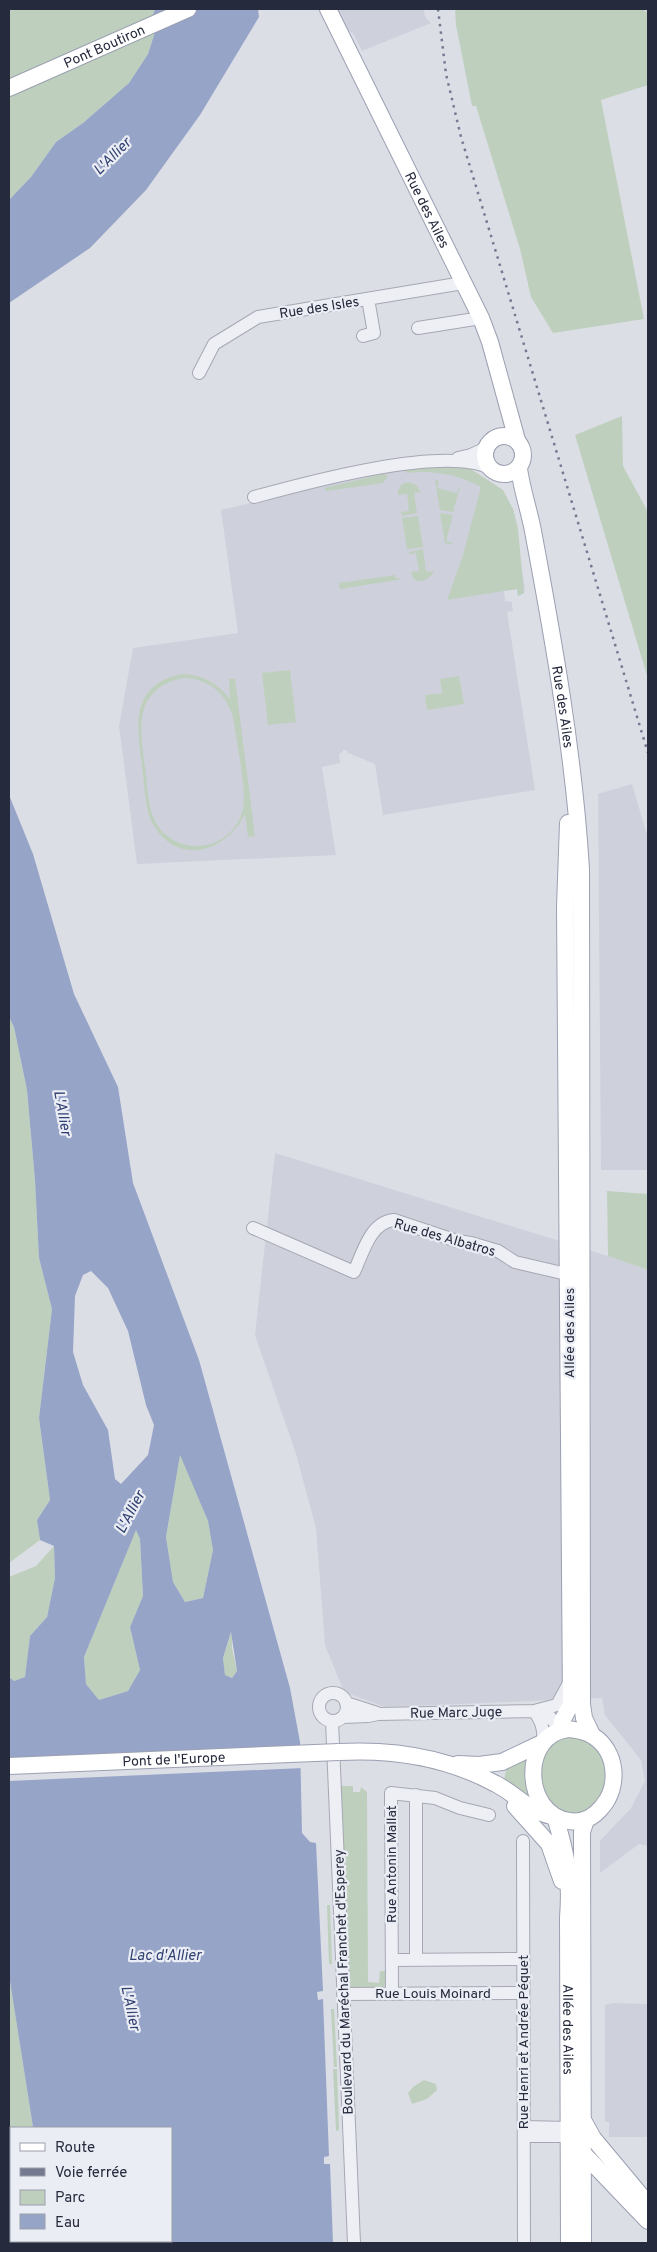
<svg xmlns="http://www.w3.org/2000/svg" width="657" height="2252" font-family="Overpass,sans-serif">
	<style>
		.built { fill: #ced0db }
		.green { fill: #bed0bd; fill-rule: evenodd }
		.water { fill: #96a4c7; fill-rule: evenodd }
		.pier { fill: #dcdee6 }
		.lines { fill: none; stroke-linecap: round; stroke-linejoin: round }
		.minor-casing { stroke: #a5a8b3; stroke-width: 14 }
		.major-casing { stroke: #9ba0b2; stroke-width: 18 }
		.minor { stroke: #eeeff5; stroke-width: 12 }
		.major { stroke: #fff; stroke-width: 16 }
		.rail { stroke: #757a90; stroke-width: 2.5; stroke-dasharray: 2.5 5; stroke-linecap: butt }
		.major-bridge-casing { stroke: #9ba0b2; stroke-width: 18; stroke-linecap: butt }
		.major-bridge { stroke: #fff; stroke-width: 16 }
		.labels { text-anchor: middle; stroke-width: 4.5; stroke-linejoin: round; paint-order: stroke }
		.street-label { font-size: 14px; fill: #252a3d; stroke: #ebedf4 }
		.water-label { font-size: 15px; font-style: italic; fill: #2f4071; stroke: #ebedf4 }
	</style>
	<rect width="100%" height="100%" fill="#dcdee6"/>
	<!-- built -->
	<path class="built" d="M337,9h87l1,8 6,6 -69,28 -9,-18 -8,-3z
		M436,467l33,1 31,20 13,21 5,20v18l7,41 -1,5 -6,3 -1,-7 -13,2 1,10 7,1v3l1,6 -6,1 28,178 -152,25 -8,-51 -27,-11 -1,-3h-4v2l-4,2 1,9 -18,4 14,88 -199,9 -18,-138 14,-78 105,-15 -17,-123 135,-32 50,-10z
		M632,784l16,54v332h-47l-3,-376z
		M275,1153l333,103 40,14v576l-9,-2 -39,29v-32l31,-33 14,-27 -4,-21 -36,-45 -3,-17 -217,9 -41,-15 -19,-47 -9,-117 -20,-74 -41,-119z
		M613,2003l35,1v133h-39v-15h-4v-117z"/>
	<!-- green -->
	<path class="green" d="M9,9h146l-4,12 -142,61z
		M455,9h188l5,4v72l-47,15 43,219 -91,14 -22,-36 -11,-48 -44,-143h-4l-16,-81z
		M155,32l-7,22 -19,29 -46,40 -27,19 -25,35 -22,23v-104z
		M622,416l1,50 25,46v167l-73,-244z
		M436,467l33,1 34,22 10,19 5,20 6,64 -6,3 -1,-7 -70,11 16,-45 18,-68c-25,-13 -47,-17 -74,-14l-2,-3z
		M383,474l5,2 -5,7 -56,8 -3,-3z
		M435,480l4,1 -2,7 20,5 2,-7 1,1 -7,25 -13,-2z
		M409,482l7,3 5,7 -7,1 3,20 -15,3 -1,-4 8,-1 -2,-17 -9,1v-5l4,-6z
		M440,513l13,2 -7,26 6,2v2l-7,-2z
		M418,516l5,31 -16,2 -5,-31z
		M423,549l3,22 8,1c-5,7 -13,13 -21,6l-2,-6 8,-1 -3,-18 -6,1 -1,-2z
		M395,575v3l8,1 -63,10 -1,-6z
		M290,670l6,52 -28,3 -6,-52z
		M181,674c21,0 36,9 49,25l-1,-20h6l20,157 -7,1 -3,-23c-18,37 -66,53 -91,12 -9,-15 -9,-35 -11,-52 -5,-43 -17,-87 38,-100zM182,678c26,0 44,15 51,39 3,23 14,71 10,91 -4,22 -24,38 -46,38 -16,0 -30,-7 -39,-20 -10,-14 -10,-34 -12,-51 -5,-41 -17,-84 36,-97z
		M459,676l5,28 -37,6 -2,-15 17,-2 -2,-14z
		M9,1017l5,10 13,63 8,90 4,78 13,51 -13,109 11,82 -13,20 3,20 -31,23z
		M607,1191l41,3v76l-40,-14z
		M180,1454l28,67 5,29 -10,48 -18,4 -12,-20 -7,-45z
		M136,1529l4,10 3,57 -13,31 10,43 -12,21 -29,9 -13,-16 -2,-27z
		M54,1546l1,32 -8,39 -17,19 -5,41 -11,4 -5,-4v-100l27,-11z
		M232,1630v18l5,23 -5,7 -7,-3 -2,-17z
		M571,1736c6,2 14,3 19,6 44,30 -11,106 -44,56 -5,-8 -5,-25 -7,-35l14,-21z
		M529,1756l7,47 -32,-22 2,-11z
		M338,1786h15v6h7l1,-5 6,5 1,190 11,1 1,-12h6v13l-3,3 -32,1 -1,-2 -7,-151z
		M327,1905h3l2,59h-3z
		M9,1975l24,152 6,-1v2h-28v113h40v2h-42z
		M331,2009h3l3,58h-3z
		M333,2069h4l2,61 -3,1z
		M424,2080l12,4 1,6 -10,9 -15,5 -4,-11 5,-6z"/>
	<!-- water -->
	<path class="water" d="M155,9h103l1,8 -59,98 -54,75 -56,58 -81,55v-103l22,-23 25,-35 27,-19 46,-40 19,-29 7,-22 -4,-11z
		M9,795l24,59 41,140 44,93 15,96 66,177 91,328 10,54 2,91 8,9 6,1 7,148 -6,1 1,8 5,-1 6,157 -5,1v7h6l3,79h-282v-2h120v-113l-138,-1 -24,-152v-298l5,4 11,-4 5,-41 17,-19 8,-39 -1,-32 -14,-6 -3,-20 13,-20 -11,-82 13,-109 -13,-51 -4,-78 -8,-90 -13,-63 -5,-10zM91,1271l17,17 20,43 18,74 8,20 -6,30 -27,29 -6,-5 -7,-49 -25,-45 -10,-33 2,-56 8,-21zM180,1455l28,66 5,29 -10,48 -18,4 -12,-20 -7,-45zM136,1530l4,9 3,57 -13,31 10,43 -12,21 -29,9 -13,-16 -2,-27zM231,1632l6,39 -5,7 -7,-3 -2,-17z"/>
	<!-- pier -->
	<path class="pier" d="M303,1745v23l-294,13v-23z"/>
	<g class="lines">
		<!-- minor casing -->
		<g class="minor-casing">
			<path id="minor" d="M418,328l63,-10
				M363,336l11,-3 -6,-34
				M199,373l15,-29 44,-27 205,-34
				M458,458l13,-3 15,-7
				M254,497c51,-14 189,-52 236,-29
				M253,1228l101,44c9,-19 16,-50 40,-52l63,21 14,2 27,8 17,11 60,14
				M319 1707a14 14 0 1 1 28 0a14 14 0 1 1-28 0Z
				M346,1703l31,10
				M543,1709l12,14 3,8
				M534,1711c8,11 10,18 9,31
				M343,1717l25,-1 10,-2 156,-3 23,-6 12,-22
				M332,1721l22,522
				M416,1795v165
				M523,1841l1,402
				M392,1960l131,-1
				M343,1994l180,-1
				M392,1994l-1,-201 44,5 25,10 29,7
				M524,2127l45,1 5,4
				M524,2136h45"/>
		</g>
		<!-- major casing -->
		<g class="major-casing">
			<g id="major">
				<path id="s1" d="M328,9l153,309 9,24 27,98"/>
				<path id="s2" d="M9,88l179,-79"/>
				<circle cx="504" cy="455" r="19"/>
				<path id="s3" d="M519,469c3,21 10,41 14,62 21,112 41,224 48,338l1,835 2,14 8,17"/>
				<path d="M568,1729c8,1 18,2 25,7 24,15 27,50 9,71 -9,11 -20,16 -33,14 -46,-7 -49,-86 -1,-92z"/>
				<path d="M561,1730l1,-9 9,-17 -6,-797 3,-84"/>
				<path d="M339,1752c54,-3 109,6 157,32 20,10 33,28 56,32"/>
				<path d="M458,1764l21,1 23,-3 40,-19"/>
				<path d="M515,1806l34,38 13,37"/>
				<path id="s4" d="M555,1817c12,38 16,61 13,101l1,325"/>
				<path d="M583,2120l10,18 55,66"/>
				<path d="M580,2150l68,71"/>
				<path d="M583,2243l-1,-411 4,-12"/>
			</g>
		</g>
		<!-- minor -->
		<use href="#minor" class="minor"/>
		<!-- major -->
		<use href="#major" class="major"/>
		<!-- rail -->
		<path class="rail" d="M438,9l8,65 15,63 187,616"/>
		<!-- major-bridge casing -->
		<g class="major-bridge-casing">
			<g id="major-bridge">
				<path id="s5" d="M9,1766l330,-14"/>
			</g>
		</g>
		<!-- major-bridge -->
		<use href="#major-bridge" class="major-bridge"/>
	</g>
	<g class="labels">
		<!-- street labels -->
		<g class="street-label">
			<text dy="5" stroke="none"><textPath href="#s2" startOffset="104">Pont Boutiron</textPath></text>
			<text dy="5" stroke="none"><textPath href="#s1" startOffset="224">Rue des Ailes</textPath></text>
			<text transform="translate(319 307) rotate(-9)" y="5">Rue des Isles</text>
			<text dy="5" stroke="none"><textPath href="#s3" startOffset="242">Rue des Ailes</textPath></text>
			<text transform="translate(445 1237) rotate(16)" y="5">Rue des Albatros</text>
			<text transform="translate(569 1333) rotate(-90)" y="5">Allée des Ailes</text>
			<text transform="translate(456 1712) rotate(-1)" y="5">Rue Marc Juge</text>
			<text dy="5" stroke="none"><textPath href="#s5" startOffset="165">Pont de l'Europe</textPath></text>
			<text transform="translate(391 1864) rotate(-90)" y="5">Rue Antonin Mallat</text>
			<text transform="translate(343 1982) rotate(-92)" y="5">Boulevard du Maréchal Franchet d'Esperey</text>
			<text x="433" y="1998">Rue Louis Moinard</text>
			<text dy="5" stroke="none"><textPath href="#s4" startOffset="214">Allée des Ailes</textPath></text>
			<text transform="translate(523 2042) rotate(-90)" y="5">Rue Henri et Andrée Péquet</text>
		</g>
		<!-- water labels -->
		<g class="water-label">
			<text transform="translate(112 156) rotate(-45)" y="5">L'Allier</text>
			<text transform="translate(63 1113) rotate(80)" y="5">L'Allier</text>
			<text transform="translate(130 1512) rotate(-62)" y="5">L'Allier</text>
			<text x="165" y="1960">Lac d'Allier</text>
			<text transform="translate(131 2008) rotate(78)" y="5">L'Allier</text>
		</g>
	</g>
	<!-- border -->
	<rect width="657" height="2252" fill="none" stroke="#252a3d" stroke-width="20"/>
	<!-- legend -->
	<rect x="10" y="2127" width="162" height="115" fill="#ebedf4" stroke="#9c9fab"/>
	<rect x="20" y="2143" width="25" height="8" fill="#ffffff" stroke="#9c9fab"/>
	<text x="55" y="2152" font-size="15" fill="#252a3d">Route</text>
	<rect x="20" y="2168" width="25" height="8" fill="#757a90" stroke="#9c9fab"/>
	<text x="55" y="2177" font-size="15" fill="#252a3d">Voie ferrée</text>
	<rect x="20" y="2190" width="25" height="15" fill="#bed0bd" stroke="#9c9fab"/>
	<text x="55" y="2202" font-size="15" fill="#252a3d">Parc</text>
	<rect x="20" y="2214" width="25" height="15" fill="#96a4c7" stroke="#9c9fab"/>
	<text x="55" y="2227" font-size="15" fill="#252a3d">Eau</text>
</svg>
